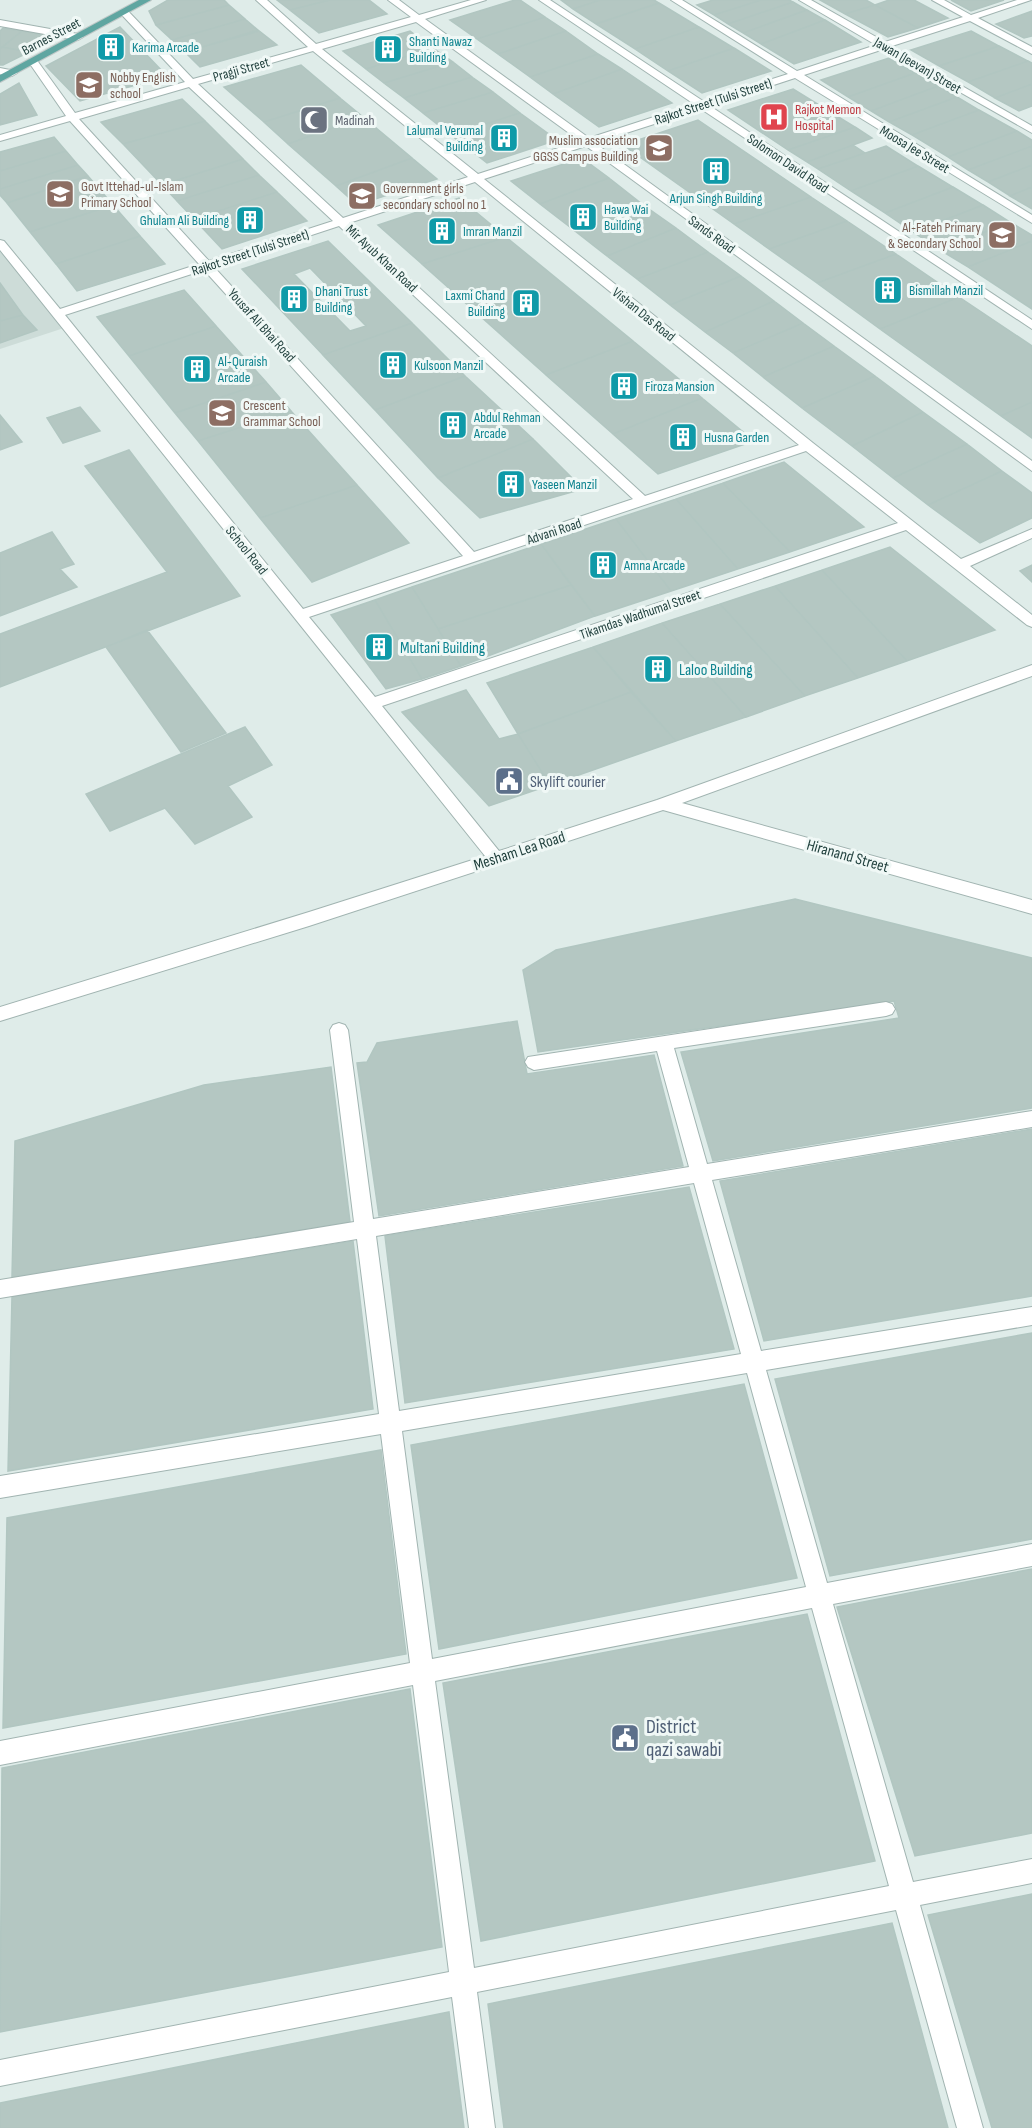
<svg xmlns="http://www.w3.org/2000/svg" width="1032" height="2128" font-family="'Sofia Sans Condensed',sans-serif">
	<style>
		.built { fill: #cddcd8 }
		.building { fill: #b4c7c2; stroke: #b1c6c1; stroke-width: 1.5; fill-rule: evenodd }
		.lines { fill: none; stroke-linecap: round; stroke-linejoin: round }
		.minor-casing { stroke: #a1b4b1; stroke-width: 2 }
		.major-casing { stroke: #c0c9c8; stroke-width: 2 }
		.minor { fill: #fff; fill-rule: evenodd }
		.major { fill: #5fa6a1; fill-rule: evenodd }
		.labels { text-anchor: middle; stroke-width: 6; stroke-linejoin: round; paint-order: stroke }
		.far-street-label { font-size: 14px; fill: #1e3e3b; stroke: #f0f8f6 }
		.far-culture-label { font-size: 14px; fill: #0d838f; stroke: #f0f8f6; text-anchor: start }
		.far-education-label { font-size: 14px; fill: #785e54; stroke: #f0f8f6; text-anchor: start }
		.far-health-label { font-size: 14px; fill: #be3a42; stroke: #f0f8f6; text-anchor: start }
		.far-worship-label { font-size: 14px; fill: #5b616d; stroke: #f0f8f6; text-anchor: start }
		.culture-label { font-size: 16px; fill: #0d838f; stroke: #f0f8f6; text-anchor: start }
		.service-label { font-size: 16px; fill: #4e5e75; stroke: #f0f8f6; text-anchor: start }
		.street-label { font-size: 16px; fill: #1e3e3b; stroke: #f0f8f6 }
		.near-service-label { font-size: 20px; fill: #4e5e75; stroke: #f0f8f6; text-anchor: start }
	</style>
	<rect width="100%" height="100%" fill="#dfece9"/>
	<!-- built -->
	<path class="built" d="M0,243l67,84 -67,22z"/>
	<!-- building -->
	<path class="building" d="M168,0h56l5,5 -73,20 -7,-14z
		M277,0h53l-40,10z
		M330,0h39l18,14 -68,19 -29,-23z
		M515,0h5l25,17 -68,22 -27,-19z
		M561,0h39l-27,9z
		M600,0h54l5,3 -63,21 -23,-15z
		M713,0h48l-47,15 -17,-10z
		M761,0h28l4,2 -65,22 -14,-9z
		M820,0h46l9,5 -30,9z
		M889,0h25l34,18 -30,10 -43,-23z
		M951,0h53l-33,11z
		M793,2l14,8 -64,23 -15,-9z
		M659,3l40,24 -64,22 -39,-25z
		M229,5l16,14 -73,21 -16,-15z
		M875,5l43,23 -30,9 -43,-23z
		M807,10l18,10 -64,24 -18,-11z
		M1032,11v25l-8,2 -28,-14z
		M545,17l21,14 -68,23 -21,-15z
		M245,19l14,12 -74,21 -13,-12z
		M825,20l36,22 -67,22 -33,-20z
		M120,27l47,49 -87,25 -34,-35z
		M699,27l35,21 -66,23 -33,-22z
		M3,28l19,3 -22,18v-18z
		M258,30l19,15 -77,22 -15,-15z
		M22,31l34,6 -27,15 -27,-5z
		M410,31l23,17 -67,21 -23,-18z
		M566,31l32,23 -68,23 -32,-23z
		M971,31l28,15 -60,20 -28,-16z
		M999,46l29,15 -60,21 -29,-16z
		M2,47l27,5 -26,13h-3v-16z
		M433,48l20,14 -69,21 -18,-14z
		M734,48l37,23 -69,22 -34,-22z
		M598,54l24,15 -69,25 -23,-17z
		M889,58l26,15 -67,24 -27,-17z
		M1028,61l4,2v21l-37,14 -27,-16z
		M453,62l19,15 -68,21 -20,-15z
		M301,65l39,33 -76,24 -40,-35z
		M622,69l50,34 -73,24 -46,-33z
		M915,73l23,13 -67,25 -23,-14z
		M472,77l21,15 -70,21 -19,-15z
		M19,83l18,32 -37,10v-31z
		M1032,84v22l-13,5 -24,-13z
		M938,86l19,11 -68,25 -18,-11z
		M793,89l62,38 -67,23 -60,-40z
		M493,92l27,21 -69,22 -28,-22z
		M957,97l22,13 -67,25 -23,-13z
		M340,98l23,19 -75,27 -24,-22z
		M182,99l23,22 -82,23 -22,-22z
		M979,110l38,21 -69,26 -36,-22z
		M520,113l37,27 -70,23 -36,-28z
		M363,117l49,41 -76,28 -48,-42z
		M698,120l113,77 -77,27 -111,-79z
		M205,121l38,38 -81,26 -39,-41z
		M855,127l17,11 -65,24 -19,-12z
		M1017,131l15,9v6l-64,24 -20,-13z
		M54,137l12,14 -66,20v-19z
		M853,145l12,8 -47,16 -11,-7z
		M886,146l32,20 -67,25 -33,-22z
		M1032,146v19l-44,17 -20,-12z
		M66,151l12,14 -78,24v-18z
		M412,158l25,21 -80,26 -21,-19z
		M582,158l27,20 -69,26 -29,-23z
		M243,159l16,16 -82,26 -15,-16z
		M78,165l10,11 -81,27 -7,-8v-6z
		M1032,165v22l-22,9 -22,-14z
		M918,166l35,21 -68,26 -34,-22z
		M259,175l18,17 -83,27 -17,-18z
		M88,176l25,29 -83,27 -23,-29z
		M609,178l33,26 -67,27 -35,-27z
		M953,187l30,18 -70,27 -28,-19z
		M1032,187v22l-22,-13z
		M277,192l30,29 -85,28 -28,-30z
		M811,197l36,24 -78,28 -35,-25z
		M459,198l47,39 -84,27 -44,-39z
		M642,204l34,24 -69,28 -32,-25z
		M113,205l27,31 -84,28 -26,-32z
		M983,205l27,17 -70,28 -27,-18z
		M847,221l49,33 -79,29 -48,-34z
		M1010,222l22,13v6l-64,26 -28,-17z
		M676,228l32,24 -71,27 -30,-23z
		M140,236l25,28 -88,27 -21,-27z
		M506,237l127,104 -87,34 -124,-111z
		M328,241l84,82 -89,32 -81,-86zM310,268l56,58 -16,5 -56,-57z
		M1032,241v68l-64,-42z
		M708,252l33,24 -71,29 -33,-26z
		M896,254l63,43 -79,32 -63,-46z
		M741,276l33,25 -69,31 -35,-27z
		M0,283l23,32 -23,6z
		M184,290l32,36 -87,30 -32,-39z
		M959,297l73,49v56l-31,14 -121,-87z
		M774,301l29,22 -70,30 -28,-21z
		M23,315l14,15 -37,13v-22z
		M412,323l53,53 -90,34 -52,-55z
		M803,323l31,23 -71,31 -30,-24z
		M216,326l50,56 -91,31 -46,-57z
		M633,341l69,57 -89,36 -67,-59z
		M834,346l41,30 -73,32 -39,-31z
		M465,376l68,63 -95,39 -63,-68z
		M875,376l48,36 -71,34 -50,-38z
		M266,382l25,29 -93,30 -23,-28z
		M702,398l52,43 -96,33 -45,-40z
		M1032,402v36l-31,-22z
		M80,407l20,24 -37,12 -16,-25z
		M291,411l66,74 -97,33 -62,-77z
		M923,412l44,32 -74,34 -41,-32z
		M0,415l22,27 -22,8z
		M533,439l50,50 -103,29 -42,-40z
		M967,444l35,27 -74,34 -35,-27z
		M129,450l111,146 -240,91v-53l167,-62 -82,-106z
		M784,462l80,65 -74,25 -67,-69z
		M1002,471l30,22v25l-52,25 -52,-38z
		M723,483l67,69 -52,17 -62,-70z
		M357,485l52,58 -97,39 -52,-64z
		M676,499l62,70 -67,22 -55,-72z
		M616,519l55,72 -76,25 -54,-72z
		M52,532l22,32 -14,5 17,18 -77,29v-63z
		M541,544l30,41 -133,44 -26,-42z
		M890,547l105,83 -88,31 -85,-91z
		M1032,565v17l-12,-11z
		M822,570l85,91 -49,17 -83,-92z
		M571,585l24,31 -134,50 -23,-37z
		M775,586l83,92 -53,18 -85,-92z
		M412,587l26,42 23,37 -39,13 -47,-79z
		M375,600l47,79 -36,10 -55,-74z
		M720,604l85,92 -59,21 -84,-94z
		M662,623l84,94 -70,24 -83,-94z
		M147,630l79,103 -45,19 -75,-105z
		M593,647l38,45 -113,42 -31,-51z
		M466,690l33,49 19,-5 32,51 -61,21 -87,-94z
		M631,692l45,49 -126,44 -32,-51z
		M245,727l27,38 -44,21 24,31 -57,27 -30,-36 -55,23 -24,-37z
		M795,899l237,59v150l-319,53 -32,-109 218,-34 -5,-17 -356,51 -15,-82 33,-20z
		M517,1021l10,53 127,-19 29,111 -304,50 -22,-153 10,-1 10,-19z
		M331,1067l19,155 -338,55 3,-136 189,-56z
		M1032,1129v167l-268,45 -44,-160z
		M689,1187l45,162 -329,54 -20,-167z
		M353,1241l20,168 -365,62 4,-174z
		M1032,1333v206l-202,37 -55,-197z
		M744,1384l53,194 -358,71 -28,-204z
		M381,1450l25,204 -403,74 4,-210z
		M1032,1569v264l-117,23 -78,-249z
		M807,1614l68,247 -394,80 -38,-258z
		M410,1689l32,258 -442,85 2,-264z
		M1032,1894v234h-40l-64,-213z
		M892,1923l56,205h-444l-16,-124z
		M449,2012l15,116h-464v-25z"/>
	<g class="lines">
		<!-- minor casing -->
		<g class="minor-casing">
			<path id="minor" d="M256,0h11l49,44 95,-27 -23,-17h11l20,15 52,-15h15l-61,19 164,119 105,-34 -155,-104h11l153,101 85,-27 -117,-74h11l115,71 79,-26 -77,-45h12l74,42 78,-25 -31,-17h12l27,15 46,-15h14l-53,18 54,29v7l-62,-33 -78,25 140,80v7l-148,-84 -80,26 228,140v8l-237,-145 -85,28 322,214v9l-331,-220 -106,34 437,318v10l-446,-325 -102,33 329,264 148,116 71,-30v9l-62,28 62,49v12l-5,-2 -121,-95 -524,176 117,145 158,-51 375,-135v11l-350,127 350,97v14l-369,-104 -354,116 -309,95v-14l309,-95 176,-56 -485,-606v-10l4,1 56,68 139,-45 -129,-143 -70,20v-6l66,-19 -38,-55 2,-2h6l39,54 110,-31 -64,-68v-4h6l66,69 115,-32zM416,22l164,119 -102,33 -156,-125zM313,51l155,126 -125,41 -145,-134zM189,87l144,134 -124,40 -130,-142zM475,182l324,263 -154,51 -296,-273zM339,226l294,273 -159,53 -260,-285zM204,270l259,286 -160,53 -238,-294zM806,451l92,72 -523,174 -66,-80z
				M0,20l78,14 5,3 -5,3 -78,-14z
				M0,68l15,3 2,2 -5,3 -12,-2z
				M886,1002l6,2 3,5 -3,5 -6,2 -212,32 33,116 325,-53v16l-320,53 49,171 271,-44v18l-266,45 61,213 205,-39v22l-199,38 80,278 119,-23v24l-112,22 63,223h-26l-61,-218 -419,82 18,136h-26l-17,-131 -452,89v-26l449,-88 -36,-287 -413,80v-24l410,-78 -29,-229 -381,64v-22l379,-62 -22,-175 -357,59v-18l354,-58 -24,-192 3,-5 6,-2 6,2 3,5 25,189 316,-52 -32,-116 -123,19 -6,-3 -3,-5 3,-5zM694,1183l47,171 -342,57 -23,-175zM747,1373l59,214 -374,72 -30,-228zM812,1608l77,278 -415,82 -39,-287z"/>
		</g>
		<!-- major casing -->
		<g class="major-casing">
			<path id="major" d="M139,0h12l-151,82v-7z"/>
		</g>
		<!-- minor -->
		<use href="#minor" class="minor"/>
		<!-- major -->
		<use href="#major" class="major"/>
	</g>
	<!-- icons -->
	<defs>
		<g id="building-square" transform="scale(1.5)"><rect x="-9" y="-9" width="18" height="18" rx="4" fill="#0f9aa8" stroke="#f0f8f6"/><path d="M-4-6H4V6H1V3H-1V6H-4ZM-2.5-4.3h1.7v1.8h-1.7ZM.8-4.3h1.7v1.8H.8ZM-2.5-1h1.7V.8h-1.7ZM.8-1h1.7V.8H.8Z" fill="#fff"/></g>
		<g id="school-square" transform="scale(1.5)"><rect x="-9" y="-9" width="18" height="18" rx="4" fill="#8d6e63" stroke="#f0f8f6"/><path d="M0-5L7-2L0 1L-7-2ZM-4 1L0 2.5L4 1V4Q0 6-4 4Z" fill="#fff"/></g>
		<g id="hospital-square" transform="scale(1.5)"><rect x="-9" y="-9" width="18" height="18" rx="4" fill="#e0444e" stroke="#f0f8f6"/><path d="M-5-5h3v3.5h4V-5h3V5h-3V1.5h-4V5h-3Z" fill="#fff"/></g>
		<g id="mosque-square" transform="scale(1.5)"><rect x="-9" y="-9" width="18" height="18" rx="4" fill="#6b7280" stroke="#f0f8f6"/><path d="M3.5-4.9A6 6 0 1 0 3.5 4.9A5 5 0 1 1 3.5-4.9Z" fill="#fff"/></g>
		<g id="civic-square" transform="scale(1.5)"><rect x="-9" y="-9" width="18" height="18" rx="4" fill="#5c6f8a" stroke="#f0f8f6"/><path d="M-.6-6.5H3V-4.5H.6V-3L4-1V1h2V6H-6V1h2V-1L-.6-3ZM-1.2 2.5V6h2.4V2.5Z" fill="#fff"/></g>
	</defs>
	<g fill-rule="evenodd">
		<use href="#building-square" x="111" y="47"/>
		<use href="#building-square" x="388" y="49"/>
		<use href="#school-square" x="89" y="85"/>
		<use href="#hospital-square" x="774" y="117"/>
		<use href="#mosque-square" x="314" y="120"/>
		<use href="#building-square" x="504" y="138"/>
		<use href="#school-square" x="659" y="148"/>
		<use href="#building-square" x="716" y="171"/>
		<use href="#school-square" x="60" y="194"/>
		<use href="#school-square" x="362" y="196"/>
		<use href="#building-square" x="583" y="217"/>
		<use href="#building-square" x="250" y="220"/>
		<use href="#building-square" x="442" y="231"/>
		<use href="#school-square" x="1002" y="235"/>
		<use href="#building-square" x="888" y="290"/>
		<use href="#building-square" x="294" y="299"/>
		<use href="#building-square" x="526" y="303"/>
		<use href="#building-square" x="393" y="365"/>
		<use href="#building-square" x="197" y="369"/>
		<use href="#building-square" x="624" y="386"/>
		<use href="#school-square" x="222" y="413"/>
		<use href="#building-square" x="453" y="425"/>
		<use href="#building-square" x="683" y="437"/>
		<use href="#building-square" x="511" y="484"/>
		<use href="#building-square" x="603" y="565"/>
		<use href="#building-square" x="379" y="647"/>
		<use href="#building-square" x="658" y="669"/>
		<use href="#civic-square" x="509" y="781"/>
		<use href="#civic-square" x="625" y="1738"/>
	</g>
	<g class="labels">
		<!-- far-street labels -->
		<g class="far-street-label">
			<text transform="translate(51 36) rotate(-28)" y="5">Barnes Street</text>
			<text transform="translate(918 65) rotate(30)" y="5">Jawan (Jeevan) Street</text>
			<text transform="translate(241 69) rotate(-16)" y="5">Pragji Street</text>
			<text transform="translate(713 101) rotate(-18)" y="5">Rajkot Street (Tulsi Street)</text>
			<text transform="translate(915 149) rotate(31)" y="5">Moosa Jee Street</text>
			<text transform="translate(788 163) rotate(34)" y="5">Solomon David Road</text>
			<text transform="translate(712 234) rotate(36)" y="5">Sands Road</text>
			<text transform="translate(250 252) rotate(-18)" y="5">Rajkot Street (Tulsi Street)</text>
			<text transform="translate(382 258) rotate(43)" y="5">Mir Ayub Khan Road</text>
			<text transform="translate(644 314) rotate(39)" y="5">Vishan Das Road</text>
			<text transform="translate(262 325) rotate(48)" y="5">Yousaf Ali Bhai Road</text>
			<text transform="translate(554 531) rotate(-18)" y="5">Advani Road</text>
			<text transform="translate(247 550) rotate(51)" y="5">School Road</text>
			<text transform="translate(640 614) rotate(-19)" y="5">Tikamdas Wadhumal Street</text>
		</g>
		<!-- far-culture labels -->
		<g class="far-culture-label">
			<text x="409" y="46">Shanti Nawaz<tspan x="409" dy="16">Building</tspan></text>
			<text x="132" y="52">Karima Arcade</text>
			<text x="483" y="135" text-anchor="end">Lalumal Verumal<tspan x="483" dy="16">Building</tspan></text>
			<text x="716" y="203" text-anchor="middle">Arjun Singh Building</text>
			<text x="604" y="214">Hawa Wai<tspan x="604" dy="16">Building</tspan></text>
			<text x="229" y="225" text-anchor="end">Ghulam Ali Building</text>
			<text x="463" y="236">Imran Manzil</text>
			<text x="909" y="295">Bismillah Manzil</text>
			<text x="315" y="296">Dhani Trust<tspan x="315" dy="16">Building</tspan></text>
			<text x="505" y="300" text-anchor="end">Laxmi Chand<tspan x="505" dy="16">Building</tspan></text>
			<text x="218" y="366">Al-Quraish<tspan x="218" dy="16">Arcade</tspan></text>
			<text x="414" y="370">Kulsoon Manzil</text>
			<text x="645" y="391">Firoza Mansion</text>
			<text x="474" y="422">Abdul Rehman<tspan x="474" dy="16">Arcade</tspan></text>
			<text x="704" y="442">Husna Garden</text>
			<text x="532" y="489">Yaseen Manzil</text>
			<text x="624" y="570">Amna Arcade</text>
		</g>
		<!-- far-education labels -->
		<g class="far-education-label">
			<text x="110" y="82">Nobby English<tspan x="110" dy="16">school</tspan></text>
			<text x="638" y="145" text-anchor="end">Muslim association<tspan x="638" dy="16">GGSS Campus Building</tspan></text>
			<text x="81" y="191">Govt Ittehad-ul-Islam<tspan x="81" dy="16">Primary School</tspan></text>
			<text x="383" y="193">Government girls<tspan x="383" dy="16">secondary school no 1</tspan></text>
			<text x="981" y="232" text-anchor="end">Al-Fateh Primary<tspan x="981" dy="16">&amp; Secondary School</tspan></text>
			<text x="243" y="410">Crescent<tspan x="243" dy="16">Grammar School</tspan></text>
		</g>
		<!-- far-health labels -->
		<g class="far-health-label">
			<text x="795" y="114">Rajkot Memon<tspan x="795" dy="16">Hospital</tspan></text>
		</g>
		<!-- far-worship labels -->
		<g class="far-worship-label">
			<text x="335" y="125">Madinah</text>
		</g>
		<!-- culture labels -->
		<g class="culture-label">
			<text x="400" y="653">Multani Building</text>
			<text x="679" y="675">Laloo Building</text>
		</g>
		<!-- service labels -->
		<g class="service-label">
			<text x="530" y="787">Skylift courier</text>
		</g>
		<!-- street labels -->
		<g class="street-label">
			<text transform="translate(519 850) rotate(-18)" y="6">Mesham Lea Road</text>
			<text transform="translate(848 855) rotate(16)" y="6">Hiranand Street</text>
		</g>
		<!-- near-service labels -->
		<g class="near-service-label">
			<text x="646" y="1733">District<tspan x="646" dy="23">qazi sawabi</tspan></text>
		</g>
	</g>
</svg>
